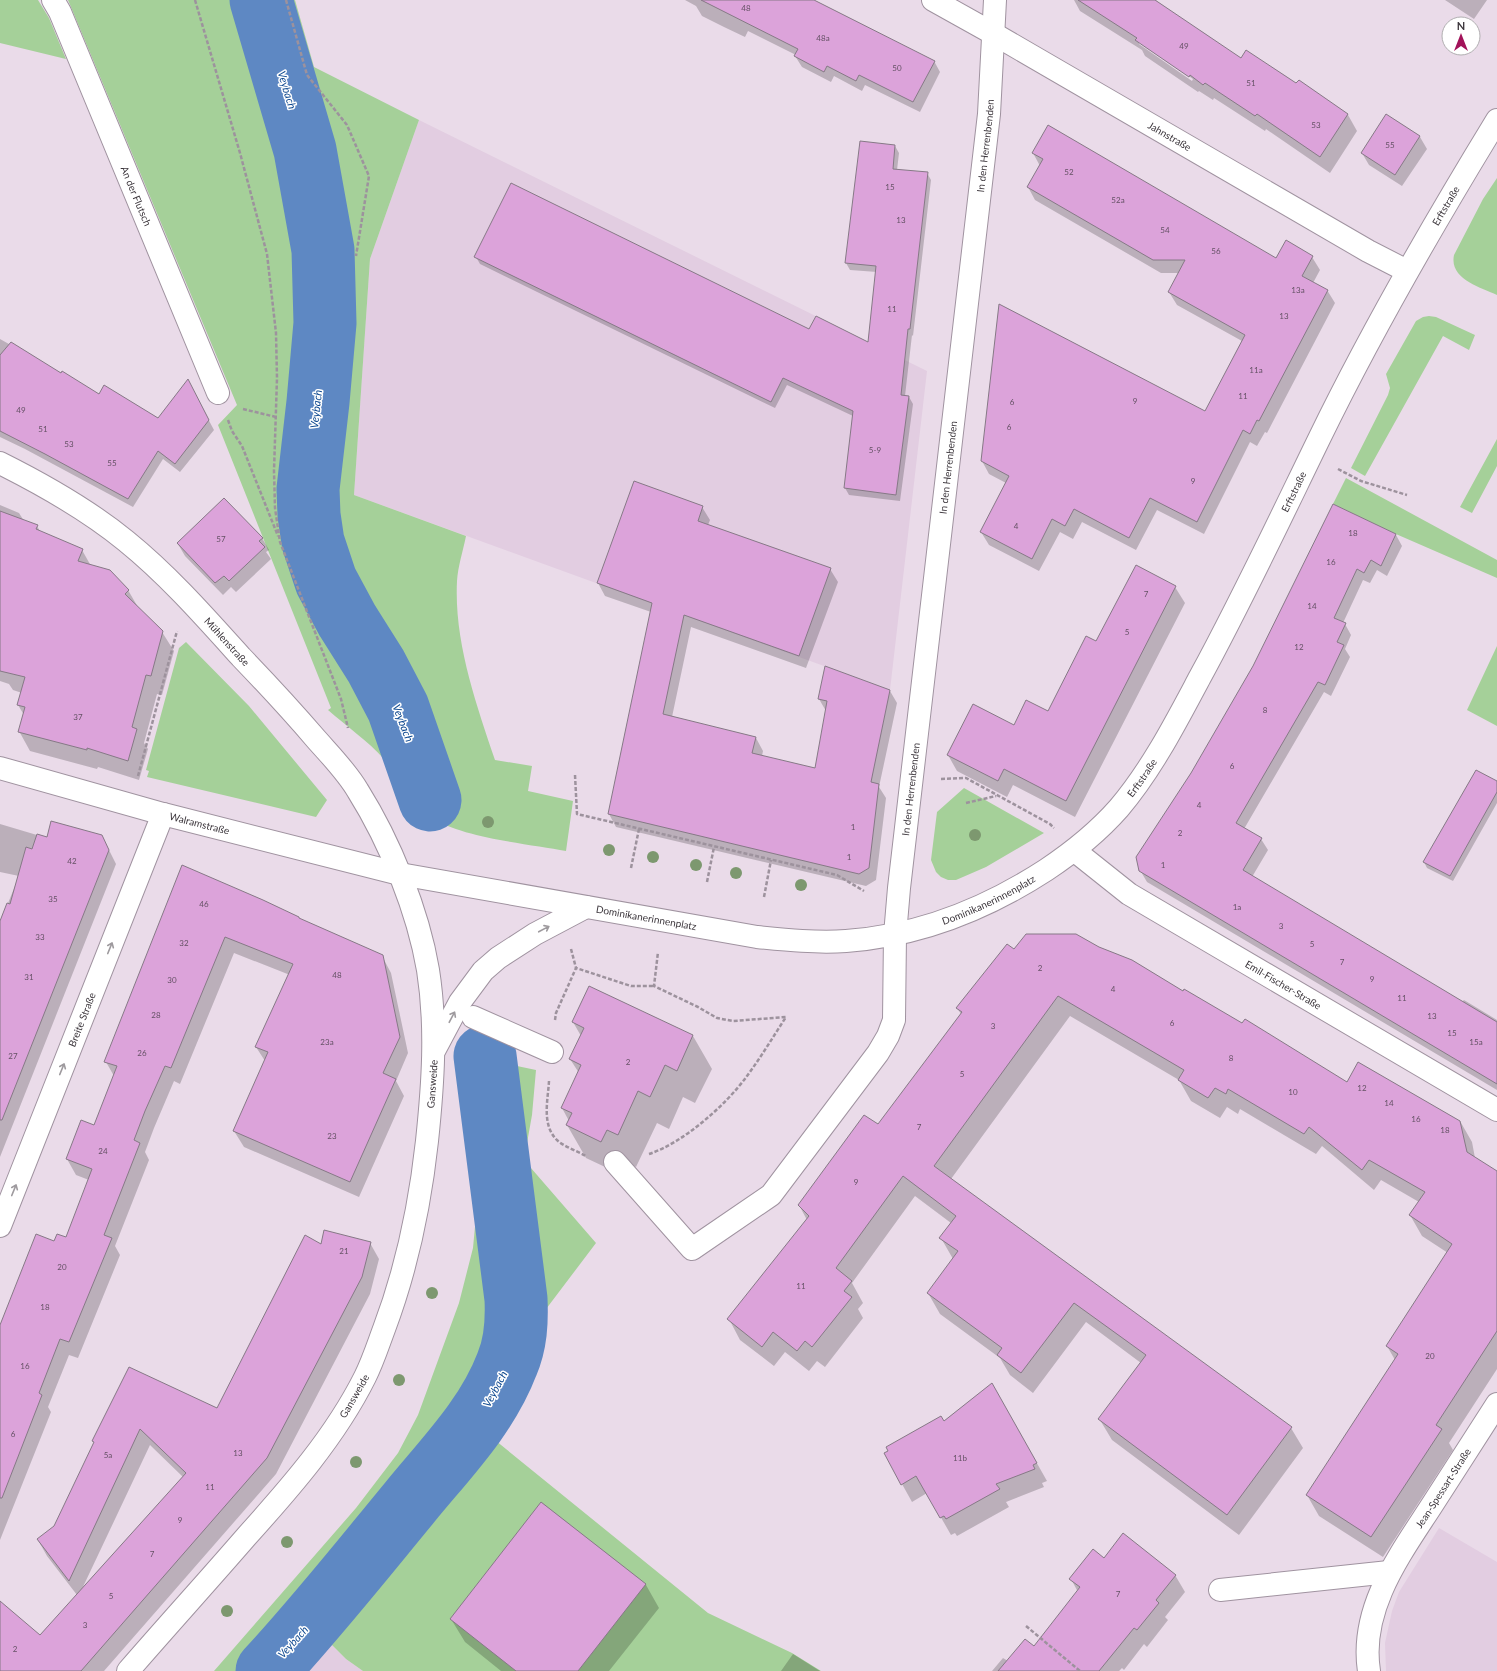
<svg xmlns="http://www.w3.org/2000/svg" width="1497" height="1671" font-family="Lato,sans-serif">
	<style>
		.built { fill: #e2cde1 }
		.green { fill: #a5d099 }
		.shadow { fill: #0003; fill-rule: evenodd }
		.lines { fill: none; stroke-linecap: round; stroke-linejoin: round }
		.river { stroke: #5e88c3; stroke-width: 63 }
		.building { fill: #dca3da; stroke: #867986 }
		.minor-casing { stroke: #a093a0; stroke-width: 24 }
		.path { stroke: #9d929d; stroke-width: 2.5; stroke-dasharray: 4 2; stroke-linecap: butt }
		.minor { stroke: #fff; stroke-width: 22 }
		.tree { fill: #7d986f }
		.oneway { stroke: #9e9a9e }
		.labels { text-anchor: middle; stroke-width: 3; stroke-linejoin: round; paint-order: stroke }
		.number-label { font-size: 8px; fill: #645164 }
		.street-label { font-size: 10px; fill: #3c363c; stroke: #fff }
		.water-label { font-size: 11px; font-style: italic; fill: #0f4990; stroke: #fff }
	</style>
	<rect width="100%" height="100%" fill="#eadbe9"/>
	<!-- built -->
	<path class="built" d="M419,120l508,251 -37,319 -536,-195 16,-236z
		M1439,1528l58,34v109h-111l-1,-28 7,-32 7,-19z
		M329,1642l17,17 17,12h-61z"/>
	<!-- green -->
	<path class="green" d="M0,0h38l11,18 17,41 -66,-16z
		M68,0h227l19,67 105,53 -49,139 -16,236 112,41c-3,15 -8,30 -9,45 -3,61 19,122 38,179l37,6 -4,25 45,10 -7,50c-37,-7 -105,-13 -135,-34 -21,-15 -31,-40 -48,-59 -14,-16 -38,-33 -55,-48l3,-2 -113,-283 19,-20z
		M1497,178v117c-17,-8 -48,-16 -43,-40l29,-56z
		M1429,316l7,1 39,18 -6,15 -26,-14 -78,140 -14,-8 37,-73 2,-7 -4,-14 30,-53 7,-4z
		M1497,439v27l-25,47 -12,-6z
		M1346,478l151,82v18l-108,-47 -56,-27z
		M186,642l63,64 78,94 -11,17 -169,-40 2,-6 -3,-1 33,-122z
		M1497,646v80l-30,-16z
		M964,788l80,45 -58,34 -30,13h-8l-7,-3 -5,-5 -5,-12 6,-48z
		M497,1051l20,15 19,4 -4,45 -8,45 72,83 -59,78 -13,60 -39,51 223,181 84,40 29,18h-458l-17,-12 -17,-17 -27,29h-88l142,-163 42,-55 20,-38 41,-112 14,-55 6,-64 -9,-126z"/>
	<!-- shadow -->
	<path class="shadow" d="M685,0h116l133,61 6,11 -20,40 -55,-27 -3,6 -28,-15 -3,6 -29,-15 -7,-11 1,-1 -48,-24 -3,6 -21,-10 -22,-11 -6,-10z
		M1074,0h82l2,3 83,57 56,25 2,-4 49,34 9,16 -27,42 -64,-44 -1,2 -51,-33 -1,2 -14,-9 -1,1 -53,-36 -3,-6 -62,-39zM1139,42l54,37 -1,2 -53,-37z
		M1445,0h42l-13,19z
		M1386,115l34,22 7,12 -25,37 -33,-21 -7,-12z
		M895,146l4,7 -2,17 30,3 4,7 -18,156 -1,-1 -7,61 4,1 4,7 -13,97 -51,-6 -4,-7 8,-72 -66,-31 -12,23 -295,-144 -4,-7 393,86 8,-71 -27,-2 -4,-7z
		M1033,153l243,107 36,-3 8,13 -7,13 14,7 8,13 -68,130 -2,-1 -8,14 -7,-4 -46,92 -47,-24 -21,40 -54,-28 -9,17 -13,-7 -21,39 -50,-26 -8,-13 25,-49 -17,-9 -7,-13 224,-49 36,-71 -65,-36 -8,-13 10,-19h-18l-126,-73 -7,-13 12,-21z
		M0,339l100,56 58,24 34,-30 22,41 -34,42 -17,-13 -30,48 -108,-58 -25,-12z
		M0,505l19,8 5,8 13,5 4,7 41,17 9,16 37,24 11,19 23,23 12,19 -12,44 -5,-1 -13,49 4,6 -9,31 -41,-13 -1,2 -67,-18 -11,-20 5,-16 -6,-10 4,-12 -9,-3 -4,-6 -9,-3z
		M1334,505l62,30 6,11 -15,30 -10,-6 -7,13 -7,-3 -20,43 2,1 6,11 -6,14 5,8 -19,39 -7,-4 -80,137 17,10 7,11 -16,27 210,125 2,-2 33,20v70l-350,-208 -7,-12 52,-96 62,-107z
		M702,507l8,13 -2,5 122,44 8,13 -32,86 -115,-41 -19,90 84,21 7,13 -1,5 54,14 10,-59 -7,-12 71,-8 7,12 -18,84 7,11 -10,82 -10,6 -250,-59 -7,-13 42,-202 -46,-16 -7,-13z
		M262,538l7,12 -3,2 5,7 -35,33 -5,-5 -8,8 -38,-39 -7,-12z
		M1175,587l10,16 -110,214 -62,-32 -6,12 -50,-26 -9,-16 100,-43 48,-69z
		M1497,782v21l-44,78 -26,-13 -3,-6z
		M0,824l47,14 55,-2 14,28 -116,293v-234l19,-47 -19,-4z
		M183,867l199,89 9,17 17,80 -12,28 8,15 -45,101 -115,-50 -10,-16 31,-70 -9,-14 34,-72 -56,-22 -54,131 -6,-3 -20,47 -9,24 4,8 -34,86 5,9 -42,103 -9,-3 -21,52 3,5 -51,128v-212l55,-85 12,-4 22,-59 -13,-5 -9,-16 27,-33 20,-50 -8,-14z
		M1014,951l169,41 165,91 112,38 12,21 3,16 22,14v197l-48,74 4,7 -70,107 -64,-41 -12,-21 88,-135 -8,-14 61,-93 -26,-17 -12,-21 9,-13 -38,-22 -7,10 -52,-44 -6,8 -76,-45 -2,5 -11,-7 -7,11 -29,-17 -12,-21 -109,-64 -119,163 340,249 12,20 -64,87 -127,-95 -12,-20 41,-57 -55,-41 -53,71 -23,-18 -10,-17 -60,-44 -12,-21 25,-34 -12,-21 10,-15 -36,-27 -63,87 11,20 -5,6 5,9 -38,49 -8,-6 -8,10 -24,-19 -11,14 -34,-26 -11,-21 78,-99 -8,-15 80,-79 82,-112 -4,-6z
		M589,988l104,48 19,33 -17,34 -12,-6 -14,32 -12,-6 -21,44 -10,-5 -6,12 -34,-16 -19,-33 2,-4 -7,-13 17,-35 -9,-14 11,-23 -8,-14z
		M370,1243l9,16 -9,35 -94,180 -172,197h-104v-69l40,35 37,-42 -30,-39 -9,-16 17,-13 74,-159 89,41 104,-164zM150,1445l33,32 -101,112z
		M992,1384l55,97 -5,2 2,4 -38,15 3,5 -52,29 -2,-3 -4,2 -24,-42 -15,9 -10,-18 41,-62z
		M542,1503l104,82 13,23 -50,63h-108l-36,-29 -14,-23z
		M1104,1559l71,16 10,17 -20,25 3,3 -21,27 -3,-3 -20,26 -2,-2 -3,3h-127l11,-13 5,3 26,-14 44,-55 -7,-13z
		M793,1654l27,17h-39z"/>
	<g class="lines">
		<!-- river -->
		<path class="river" d="M261,0l44,150 18,100 2,73 -7,79 -10,87 1,26 4,27 13,39 21,39 29,46 22,42 32,92
			M267,1671c50,-54 96,-112 143,-169 35,-43 77,-85 97,-138 9,-21 10,-42 9,-65l-31,-243"/>
	</g>
	<!-- building -->
	<path class="building" d="M701,0h113l121,61 -22,41 -54,-27 -3,6 -29,-15 -3,6 -30,-16 4,-7z
		M1078,0h77l86,58 5,-8 50,33 3,-3 49,34 -28,43 -63,-43 -2,2 -50,-33 -2,2 -13,-10 -1,2 -54,-37 2,-2z
		M1386,114l34,22 -25,39 -34,-22z
		M1048,125l228,133 10,-18 27,16 -11,20 26,14 -69,131 -2,-1 -7,14 -7,-4 -46,92 -47,-24 -21,40 -55,-29 -9,17 -13,-7 -20,40 -52,-27 29,-56 -28,-15 18,-157 206,107 40,-76 -77,-43 17,-32h-32l-126,-73 16,-28 -11,-6z
		M860,141l35,4 -2,24 35,3 -18,157h-2l-7,66 8,1 -13,99 -52,-7 9,-77 -70,-33 -12,24 -297,-145 37,-74 298,146 7,-13 52,26 8,-76 -31,-3z
		M11,342l50,31 1,-2 37,23 5,-9 54,33 30,-39 21,41 -34,44 -17,-13 -30,48 -83,-45 -45,-23v-76z
		M634,481l69,25 -5,15 133,47 -32,88 -115,-41 -21,99 93,23 -4,16 63,15 12,-67 -9,-2 7,-33 65,24 -19,92 8,2 -10,84 -10,6 -251,-60 44,-211 -55,-20z
		M224,498l39,40 -4,3 6,6 -36,34 -5,-5 -9,7 -38,-40z
		M1333,504l63,30 -15,32 -10,-6 -7,13 -7,-4 -23,49 12,5 -9,19 7,3 -19,40 -7,-3 -82,141 26,15 -19,32 254,152v62l-358,-213 -3,-14 55,-84 62,-107z
		M0,511l38,14 -2,4 47,20 -5,12 32,9 19,20 -4,4 38,37 -12,45 -5,-1 -14,52 5,2 -9,32 -41,-13v2l-69,-18 7,-25 -8,-2 8,-28 -25,-6z
		M1136,565l40,21 -110,215 -62,-32 -6,12 -51,-26 26,-51 41,21 12,-25 22,11 38,-75 10,5z
		M1476,770l21,11v11l-47,84 -27,-14z
		M51,821l51,14 7,15 -107,270h-2v-199l7,-18 3,1 16,-57 6,2 5,-15 10,3z
		M182,865l81,35 36,17v1l84,37 17,82 -17,36 13,6 -46,103 -117,-51 35,-79 -13,-5 38,-83 -68,-27 -54,131 -6,-2 -20,45 -11,29 6,3 -36,92 8,3 -43,104 -9,-3 -21,54 3,2 -40,103h-2v-173l36,-91 18,7 3,-7 9,3 26,-68 -26,-10 15,-39 13,5 23,-59 -13,-4z
		M1026,934h50l23,13 33,13 51,31 1,-2 58,34 3,-4 102,63 11,-20 102,59 7,31 30,19v160l-61,94 6,4 -71,108 -65,-42 92,-141 -12,-8 66,-102 -43,-29 16,-23 -56,-32 -7,10 -53,-43 -5,7 -76,-45 -2,5 -11,-6 -7,10 -30,-18 6,-10 -126,-74 -124,170 358,261 -65,88 -129,-96 48,-64 -72,-52 -53,70 -24,-18 5,-7 -75,-55 31,-42 -19,-13 17,-22 -53,-40 -67,92 16,13 -8,10 8,6 -40,50 -7,-6 -8,10 -24,-19 -11,15 -35,-28 82,-103 -11,-11 66,-90 14,9 84,-112 -6,-4 51,-64 7,5z
		M589,986l104,49 -16,36 -12,-6 -15,32 -12,-6 -20,44 -11,-5 -6,12 -35,-17 6,-12 -11,-5 20,-43 -12,-6 15,-31 -12,-6z
		M324,1230l47,12 -9,35 -95,181 -186,213h-81v-70l40,34 146,-162 -46,-44 -71,152 -32,-42 17,-13 40,-84 -2,-1 37,-74 88,41 88,-173 16,9z
		M992,1383l45,80 -4,2 2,4 -39,15 4,5 -54,30 -2,-3 -4,2 -24,-42 -15,9 -17,-32 4,-2 -2,-4 55,-31 3,5z
		M541,1502l105,82 -68,87h-62l-66,-52z
		M1123,1533l53,42 -20,25 3,3 -22,27 -3,-2 -35,43h-101l27,-32 9,7 46,-59 -11,-8 24,-30 11,9z"/>
	<g class="lines">
		<!-- minor casing -->
		<g class="minor-casing">
			<g id="minor">
				<path id="s1" d="M53,0l7,12 158,381"/>
				<path id="s2" d="M933,0l61,34 374,217 39,20"/>
				<path id="s3" d="M0,463c44,22 87,46 126,78 42,34 79,76 115,116 26,27 51,54 75,82 15,17 31,33 42,52 32,51 60,120 70,179 9,57 5,114 -1,171 -7,64 -20,127 -43,188 -6,16 -11,32 -19,48 -30,60 -75,111 -119,160 -39,45 -79,89 -118,134"/>
				<path id="s4" d="M0,768l163,46 237,60 357,63c30,3 60,6 89,4 72,-5 140,-32 200,-71 27,-18 51,-37 73,-62 33,-39 57,-86 81,-131 43,-79 81,-160 120,-240 53,-109 114,-214 177,-317"/>
				<path id="s5" d="M1075,851l54,43 368,216"/>
				<path d="M473,1017l79,35"/>
				<path d="M435,1049l25,-47 23,-31 15,-13 37,-24 51,-27"/>
				<path id="s6" d="M615,1162l77,87 79,-54 107,-142 10,-17 6,-16 1,-85 4,-47 90,-774 6,-114"/>
				<path id="s7" d="M0,1226l163,-412"/>
				<path d="M1220,1590l169,-18"/>
				<path id="s8" d="M1369,1671c-10,-64 33,-119 65,-169 21,-33 42,-65 63,-98"/>
			</g>
		</g>
		<!-- path -->
		<path class="path" d="M195,0l45,153 27,101 9,79 1,45 -3,93 1,37 5,34 61,157 7,29
			M286,0l21,75 40,50 22,51 -13,80
			M243,409l33,8
			M228,420l4,11 10,15 36,90
			M1338,469l23,12 46,14
			M575,775l2,39 260,61 27,16
			M138,776l39,-145
			M941,779l25,-1 84,46 4,4
			M966,803l30,-7
			M631,868l8,-39
			M707,882l7,-35
			M764,897l7,-37
			M571,949l5,19
			M555,1020l1,-7 20,-45 55,18h23
			M549,1081c-1,19 -8,45 9,60 7,6 19,10 28,15
			M649,1154c34,-11 77,-49 98,-78 14,-19 26,-39 39,-59l-53,4 -16,-3 -19,-11 -44,-21 4,-34
			M1026,1626l54,45"/>
		<!-- minor -->
		<use href="#minor" class="minor"/>
	</g>
	<!-- trees -->
	<g class="tree">
		<circle cx="488" cy="822" r="6"/>
		<circle cx="975" cy="835" r="6"/>
		<circle cx="609" cy="850" r="6"/>
		<circle cx="653" cy="857" r="6"/>
		<circle cx="696" cy="865" r="6"/>
		<circle cx="736" cy="873" r="6"/>
		<circle cx="801" cy="885" r="6"/>
		<circle cx="432" cy="1293" r="6"/>
		<circle cx="399" cy="1380" r="6"/>
		<circle cx="356" cy="1462" r="6"/>
		<circle cx="287" cy="1542" r="6"/>
		<circle cx="227" cy="1611" r="6"/>
	</g>
	<!-- one-way arrows -->
	<defs><path id="oneway-shaft" d="M-6 0H5M1.5-3L5.5 0L1.5 3" fill="none" stroke-width="1.6" stroke-linecap="round" stroke-linejoin="round"/></defs>
	<g class="oneway">
		<use href="#oneway-shaft" transform="translate(544 929) rotate(-28)"/>
		<use href="#oneway-shaft" transform="translate(110 948) rotate(-68)"/>
		<use href="#oneway-shaft" transform="translate(452 1017) rotate(-62)"/>
		<use href="#oneway-shaft" transform="translate(62 1069) rotate(-68)"/>
		<use href="#oneway-shaft" transform="translate(14 1190) rotate(-68)"/>
	</g>
	<g class="labels">
		<!-- number labels -->
		<g class="number-label">
			<text x="746" y="11">48</text>
			<text x="823" y="41">48a</text>
			<text x="1184" y="49">49</text>
			<text x="897" y="71">50</text>
			<text x="1251" y="86">51</text>
			<text x="1316" y="128">53</text>
			<text x="1390" y="148">55</text>
			<text x="1069" y="175">52</text>
			<text x="890" y="190">15</text>
			<text x="1118" y="203">52a</text>
			<text x="901" y="223">13</text>
			<text x="1165" y="233">54</text>
			<text x="1216" y="254">56</text>
			<text x="1298" y="293">13a</text>
			<text x="892" y="312">11</text>
			<text x="1284" y="319">13</text>
			<text x="1256" y="373">11a</text>
			<text x="1243" y="399">11</text>
			<text x="1135" y="404">9</text>
			<text x="1012" y="405">6</text>
			<text x="21" y="413">49</text>
			<text x="1009" y="430">6</text>
			<text x="43" y="432">51</text>
			<text x="69" y="447">53</text>
			<text x="875" y="453">5-9</text>
			<text x="112" y="466">55</text>
			<text x="1193" y="484">9</text>
			<text x="1016" y="529">4</text>
			<text x="1353" y="536">18</text>
			<text x="221" y="542">57</text>
			<text x="1331" y="565">16</text>
			<text x="1146" y="597">7</text>
			<text x="1312" y="609">14</text>
			<text x="1127" y="635">5</text>
			<text x="1299" y="650">12</text>
			<text x="1265" y="713">8</text>
			<text x="78" y="720">37</text>
			<text x="1232" y="769">6</text>
			<text x="1199" y="808">4</text>
			<text x="853" y="830">1</text>
			<text x="1180" y="836">2</text>
			<text x="849" y="860">1</text>
			<text x="72" y="864">42</text>
			<text x="1163" y="868">1</text>
			<text x="53" y="902">35</text>
			<text x="204" y="907">46</text>
			<text x="1237" y="910">1a</text>
			<text x="1281" y="929">3</text>
			<text x="40" y="940">33</text>
			<text x="184" y="946">32</text>
			<text x="1312" y="947">5</text>
			<text x="1342" y="965">7</text>
			<text x="1040" y="971">2</text>
			<text x="337" y="978">48</text>
			<text x="29" y="980">31</text>
			<text x="1372" y="982">9</text>
			<text x="172" y="983">30</text>
			<text x="1113" y="992">4</text>
			<text x="1402" y="1001">11</text>
			<text x="156" y="1018">28</text>
			<text x="1432" y="1019">13</text>
			<text x="1172" y="1026">6</text>
			<text x="993" y="1029">3</text>
			<text x="1452" y="1036">15</text>
			<text x="327" y="1045">23a</text>
			<text x="1476" y="1045">15a</text>
			<text x="142" y="1056">26</text>
			<text x="13" y="1059">27</text>
			<text x="1231" y="1061">8</text>
			<text x="628" y="1065">2</text>
			<text x="962" y="1077">5</text>
			<text x="1362" y="1091">12</text>
			<text x="1293" y="1095">10</text>
			<text x="1389" y="1106">14</text>
			<text x="1416" y="1122">16</text>
			<text x="919" y="1130">7</text>
			<text x="1445" y="1133">18</text>
			<text x="332" y="1139">23</text>
			<text x="103" y="1154">24</text>
			<text x="856" y="1185">9</text>
			<text x="344" y="1254">21</text>
			<text x="62" y="1270">20</text>
			<text x="801" y="1289">11</text>
			<text x="45" y="1310">18</text>
			<text x="1430" y="1359">20</text>
			<text x="25" y="1369">16</text>
			<text x="13" y="1437">6</text>
			<text x="238" y="1456">13</text>
			<text x="108" y="1458">5a</text>
			<text x="960" y="1461">11b</text>
			<text x="210" y="1490">11</text>
			<text x="180" y="1523">9</text>
			<text x="152" y="1557">7</text>
			<text x="1118" y="1597">7</text>
			<text x="111" y="1599">5</text>
			<text x="85" y="1628">3</text>
			<text x="15" y="1652">2</text>
		</g>
		<!-- street labels -->
		<g class="street-label">
			<text dy="4" stroke="none"><textPath href="#s2" startOffset="273">Jahnstraße</textPath></text>
			<text dy="4" stroke="none"><textPath href="#s6" startOffset="1306">In den Herrenbenden</textPath></text>
			<text dy="4" stroke="none"><textPath href="#s1" startOffset="213">An der Flutsch</textPath></text>
			<text dy="4" stroke="none"><textPath href="#s4" startOffset="1862">Erftstraße</textPath></text>
			<text dy="4" stroke="none"><textPath href="#s6" startOffset="982">In den Herrenbenden</textPath></text>
			<text dy="4" stroke="none"><textPath href="#s4" startOffset="1538">Erftstraße</textPath></text>
			<text dy="4" stroke="none"><textPath href="#s3" startOffset="291">Mühlenstraße</textPath></text>
			<text dy="4" stroke="none"><textPath href="#s4" startOffset="1214">Erftstraße</textPath></text>
			<text dy="4" stroke="none"><textPath href="#s6" startOffset="658">In den Herrenbenden</textPath></text>
			<text dy="4" stroke="none"><textPath href="#s4" startOffset="207">Walramstraße</textPath></text>
			<text dy="4" stroke="none"><textPath href="#s4" startOffset="1015">Dominikanerinnenplatz</textPath></text>
			<text dy="4" stroke="none"><textPath href="#s4" startOffset="664">Dominikanerinnenplatz</textPath></text>
			<text dy="4" stroke="none"><textPath href="#s5" startOffset="248">Emil-Fischer-Straße</textPath></text>
			<text dy="4" stroke="none"><textPath href="#s7" startOffset="222">Breite Straße</textPath></text>
			<text transform="translate(432 1084) rotate(-86)" y="4">Gansweide</text>
			<text transform="translate(354 1396) rotate(-60)" y="4">Gansweide</text>
			<text dy="4" stroke="none"><textPath href="#s8" startOffset="202">Jean-Spessart-Straße</textPath></text>
		</g>
		<!-- water labels -->
		<g class="water-label">
			<text transform="translate(287 90) rotate(73)" y="4">Veybach</text>
			<text transform="translate(316 409) rotate(-84)" y="4">Veybach</text>
			<text transform="translate(403 723) rotate(69)" y="4">Veybach</text>
			<text transform="translate(495 1389) rotate(-62)" y="4">Veybach</text>
			<text transform="translate(293 1642) rotate(-48)" y="4">Veybach</text>
		</g>
	</g>
	<!-- north arrow -->
	<g transform="translate(1461 36)"><circle r="19" fill="#ffffff" stroke="#b1afb1"/>
	<path d="M0-3L7 15L0 10L-7 15Z" fill="#a2135a"/>
	<text y="-6" font-size="11" font-weight="bold" text-anchor="middle" fill="#3c363c">N</text>
	</g>
</svg>
